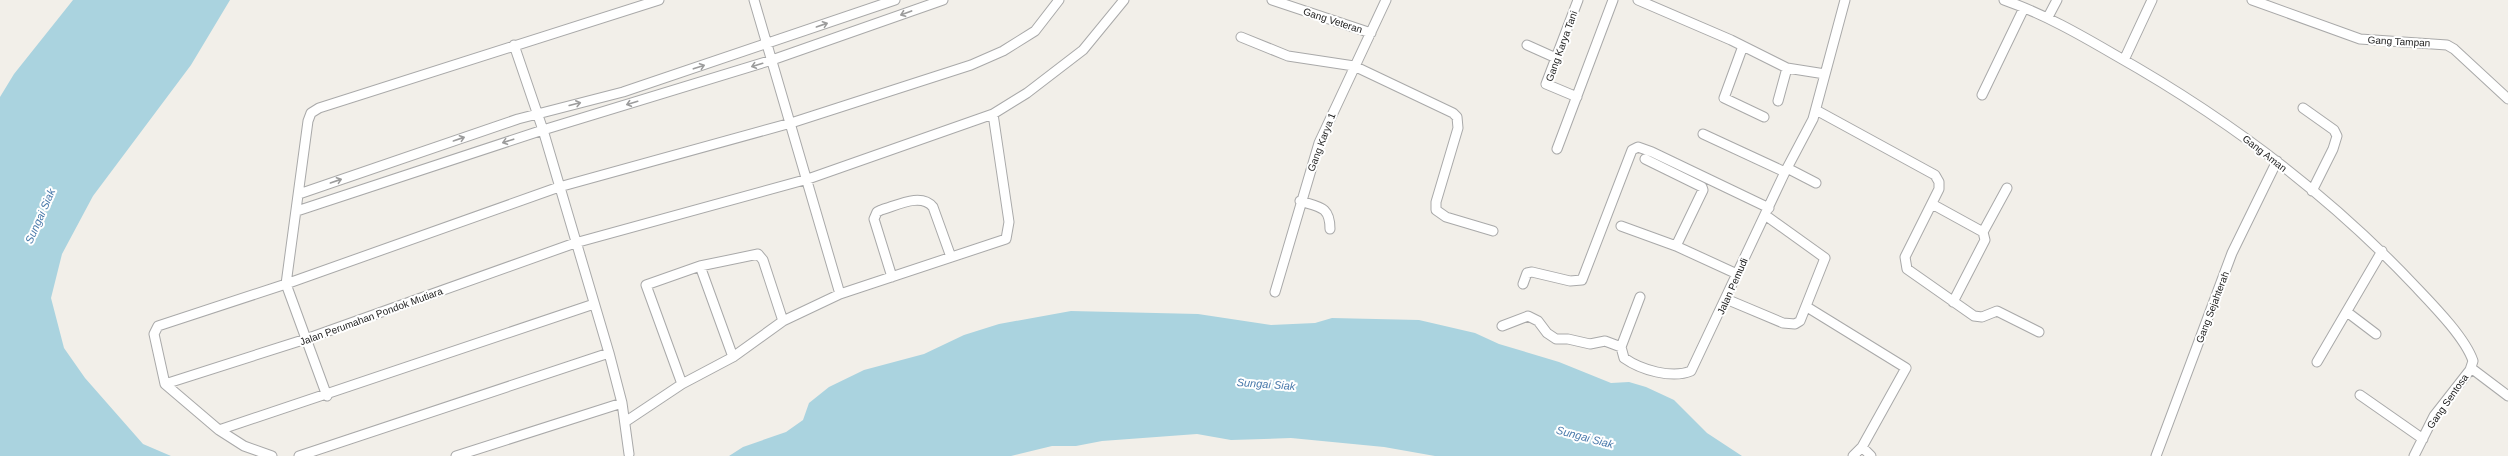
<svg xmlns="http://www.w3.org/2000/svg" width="2508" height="456" font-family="Arial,sans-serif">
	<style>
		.water { fill: #aad3df }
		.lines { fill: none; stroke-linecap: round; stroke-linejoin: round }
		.street-casing { stroke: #a9a9a9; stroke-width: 11 }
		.street { stroke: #fff; stroke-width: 9 }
		.oneway { stroke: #9c9c9c }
		.labels { text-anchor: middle; stroke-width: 4; stroke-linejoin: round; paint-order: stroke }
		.street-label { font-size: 10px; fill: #222; stroke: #fff }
		.water-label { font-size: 11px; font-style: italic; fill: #4a7aab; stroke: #fff }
	</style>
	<rect width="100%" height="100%" fill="#f2efe9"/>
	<!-- water -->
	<path class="water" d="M73,0h157l-39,65 -98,131 -31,58 -11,44 13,50 21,30 58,66 28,12h-171v-359l14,-23z
		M1071,311l127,3 73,11 44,-2 17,-5 87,2 56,13 24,11 60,18 52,21 18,-1 17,5 28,13 33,33 35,23h-307l-51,-9 -93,-9 -60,2 -34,-6 -95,7 -26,5h-24l-41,10h-282l14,-9 43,-15 17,-12 6,-17 20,-16 35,-17 60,-16 40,-19 35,-11z"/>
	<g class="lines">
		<!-- street casing -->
		<g class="street-casing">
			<path id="street" d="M754,0l86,294
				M1272,0l99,33
				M1638,0l93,40 56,28
				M2004,0c40,14 75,34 111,55 110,62 212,138 299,230 17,18 51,52 59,76l-3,9 -36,46 -20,40
				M2252,0l108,39 87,6 7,4 54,50
				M2048,17l9,-17
				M1241,37l47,19 66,10 99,47 4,4 1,11 -22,74v8l10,7 47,14
				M514,45l29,85 66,223 13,50 7,51
				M1527,45l29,13
				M1743,46l-19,52 40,19
				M2124,60l28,-60
				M1982,95l42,-87
				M1577,97l-31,-13 32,-84
				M1778,101l9,-33 38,6
				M2303,108l31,22 3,6 -4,13 -21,42
				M1816,110l119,65 4,7v7l-34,68 2,12 67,47 8,1 15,-6 42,21
				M1703,134l82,38
				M1557,149l56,-149
				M1645,159l57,28 1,3 -27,56
				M1787,168l29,15
				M299,194l219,-75 105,-27 272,-92
				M1300,201c19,6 30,5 30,28
				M1932,204l51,28 2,8 -32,62
				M297,211l246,-81 229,-70 171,-60
				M1621,226l55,20 61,28
				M1983,232l24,-44
				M700,266l33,91
				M892,277l-18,-58 3,-7 4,-2c15,-4 40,-18 52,-3l18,50
				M1523,284l4,-11 5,-1 38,9 12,-1 50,-130 6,-3 14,5 117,56
				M1275,292l44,-149 67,-143
				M1640,297l-19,50 3,11c17,12 48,21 67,13l94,-199 28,-53 32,-119
				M1726,299l57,24 12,1 5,-3 25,-63 -60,-43
				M1807,307l99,61 -44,79 -9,9
				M2347,312l29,22
				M783,321l-20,-61 -5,-6 -58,12 -54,19 36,99 51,-27 50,-36 57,-27 166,-55 3,-17 -16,-108
				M1502,326l26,-10 10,5 9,12 9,6h12l22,5 15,-3 16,6
				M2317,362l65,-111
				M2471,368l37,28
				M165,384l141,-45 269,-96 233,-64 185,-65 34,-21 56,-43 41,-50
				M2360,395l63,44
				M327,396l-41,-112 22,-163 3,-8 8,-5 340,-108
				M625,422l57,-38
				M219,430l375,-126
				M1862,447l9,9
				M272,456l-28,-10 -25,-16 -54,-46 -11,-50 4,-8 128,-42 273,-97 232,-64 180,-58 32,-14 32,-20 24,-31
				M299,456l310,-103
				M456,456l166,-53
				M2156,456l76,-203 45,-92"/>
		</g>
		<!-- street -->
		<use href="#street" class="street"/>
	</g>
	<!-- one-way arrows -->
	<defs><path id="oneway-shaft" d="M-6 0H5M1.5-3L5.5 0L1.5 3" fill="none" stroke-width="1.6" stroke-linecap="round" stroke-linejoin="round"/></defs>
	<g class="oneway">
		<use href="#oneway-shaft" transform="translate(906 13) rotate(160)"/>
		<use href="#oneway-shaft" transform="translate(822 25) rotate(-19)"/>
		<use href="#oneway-shaft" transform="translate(757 65) rotate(163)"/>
		<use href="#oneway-shaft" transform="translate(699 67) rotate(-18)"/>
		<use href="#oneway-shaft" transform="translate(632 103) rotate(163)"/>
		<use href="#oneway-shaft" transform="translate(575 104) rotate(-14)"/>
		<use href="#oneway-shaft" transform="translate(459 139) rotate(-19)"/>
		<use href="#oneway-shaft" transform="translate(508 141) rotate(162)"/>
		<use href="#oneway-shaft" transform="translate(336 181) rotate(-19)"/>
	</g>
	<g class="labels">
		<!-- street labels -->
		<g class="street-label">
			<text transform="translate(1333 20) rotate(18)" y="4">Gang Veteran</text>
			<text transform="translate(2399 41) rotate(3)" y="4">Gang Tampan</text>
			<text transform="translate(1561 46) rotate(-70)" y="4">Gang Karya Tani</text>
			<text transform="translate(1321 142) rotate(-69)" y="4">Gang Karya 1</text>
			<text transform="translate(2265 153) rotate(38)" y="4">Gang Aman</text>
			<text transform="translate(1732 286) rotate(-66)" y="4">Jalan Pemudi</text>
			<text transform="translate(2212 307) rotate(-69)" y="4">Gang Sejahterah</text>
			<text transform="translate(371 316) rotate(-20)" y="4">Jalan Perumahan Pondok Mutiara</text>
			<text transform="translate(2447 401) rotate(-55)" y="4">Gang Sentosa</text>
		</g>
		<!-- water labels -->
		<g class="water-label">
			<text transform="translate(40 216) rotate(-66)" y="4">Sungai Siak</text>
			<text transform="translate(1266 384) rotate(4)" y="4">Sungai Siak</text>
			<text transform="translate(1585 437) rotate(15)" y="4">Sungai Siak</text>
		</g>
	</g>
</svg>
